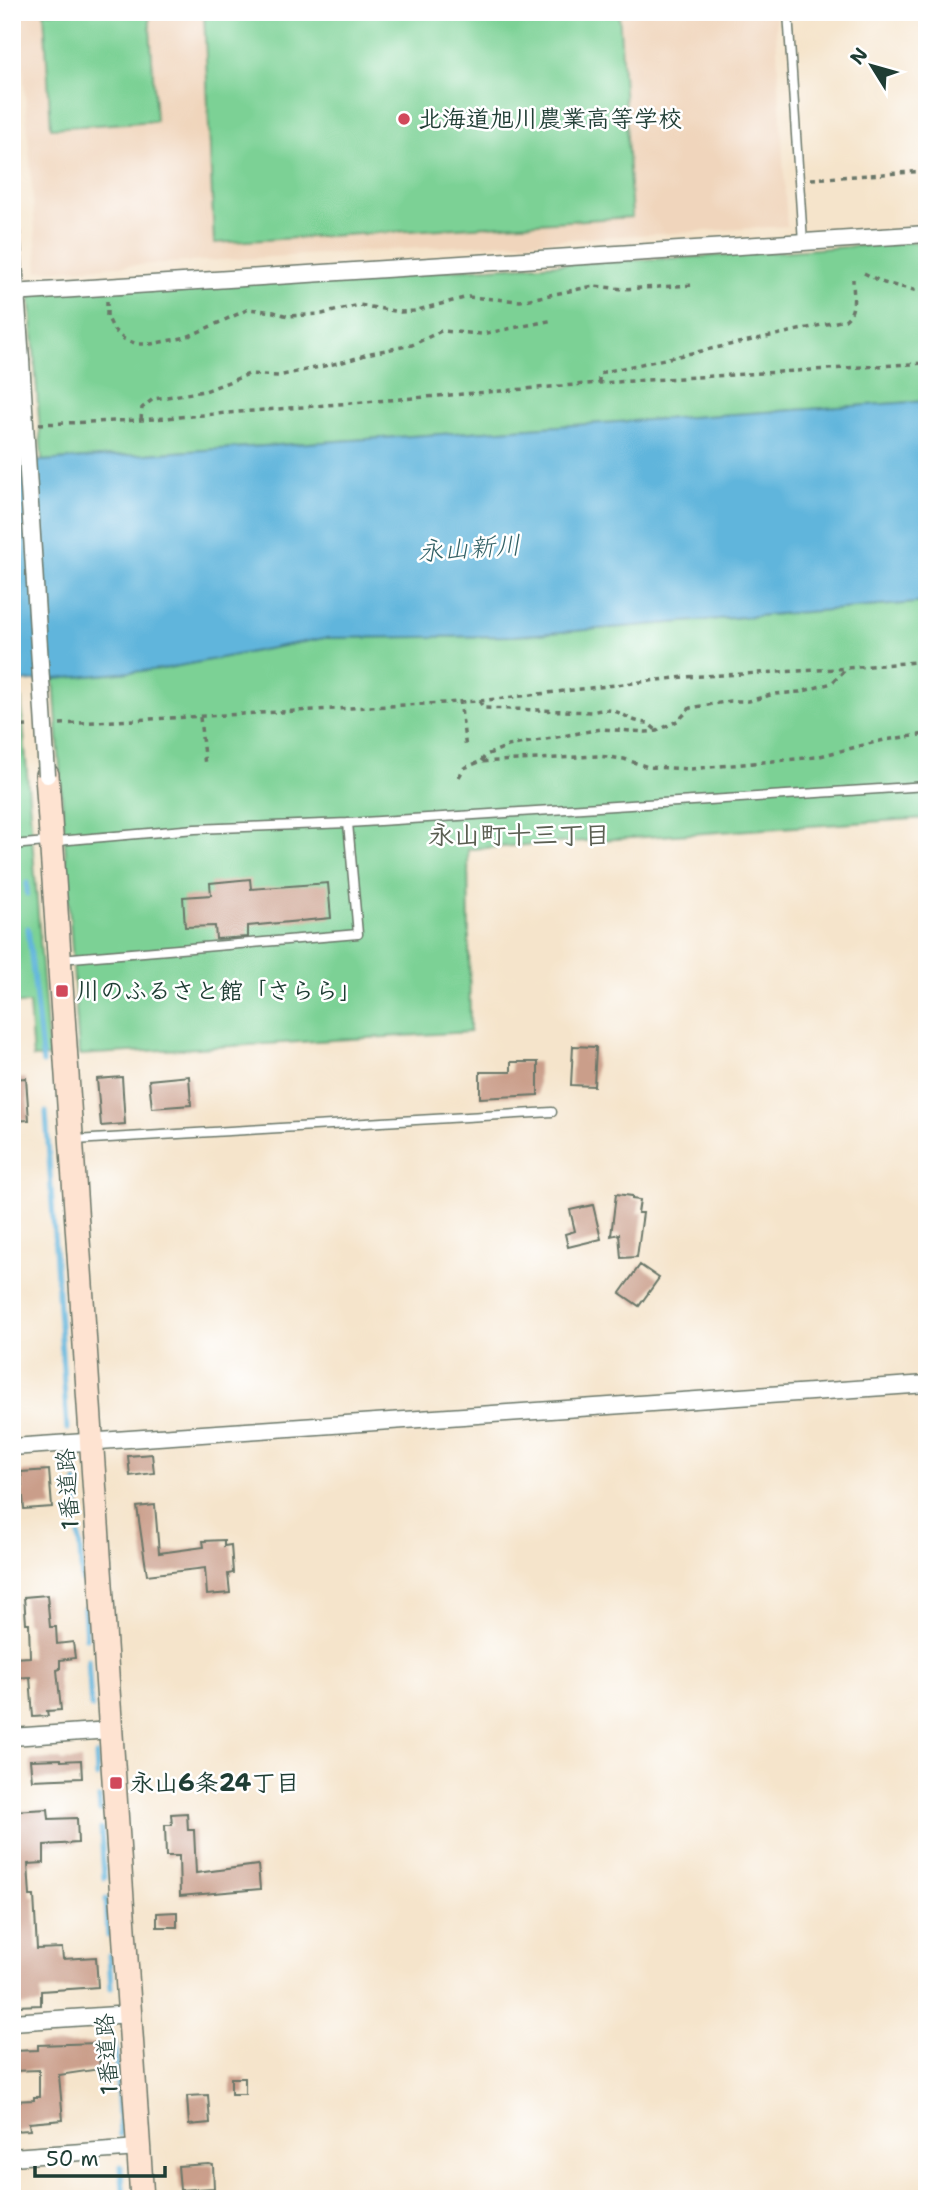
<svg xmlns="http://www.w3.org/2000/svg" width="939" height="2211" font-family="'Shantell Sans','Klee One',sans-serif">
	<style>
		.built { fill: #f0d5bc }
		.green { fill: #7bd195; stroke: #4d8764; stroke-width: 2 }
		.water { fill: #60b5dc; stroke: #407988; stroke-width: 2 }
		.lines { fill: none; stroke-linecap: round; stroke-linejoin: round }
		.stream { stroke: #60b5dc; stroke-width: 5 }
		.building { fill: #ca9e8a }
		.lane-casing { stroke: #6a7769; stroke-width: 11 }
		.street-casing { stroke: #6a7769; stroke-width: 19 }
		.secondary-casing { stroke: #6a7769; stroke-width: 26 }
		.path { stroke: #6a7769; stroke-width: 3.5; stroke-dasharray: 5 5; stroke-linecap: butt }
		.lane { stroke: #fff; stroke-width: 8 }
		.street { stroke: #fff; stroke-width: 16 }
		.secondary { stroke: #fee3d1; stroke-width: 23 }
		.street-bridge-casing { stroke: #6a7769; stroke-width: 19; stroke-linecap: butt }
		.street-bridge { stroke: #fff; stroke-width: 16 }
		.poi-dot { fill: #d1495b; stroke: #fff; stroke-width: 2.5 }
		.labels { text-anchor: middle; stroke-width: 5; stroke-linejoin: round; paint-order: stroke }
		.poi-label { font-size: 24px; font-weight: bold; fill: #1f3d34; stroke: #fff; text-anchor: start }
		.street-label { font-size: 24px; fill: #1f3d34; stroke: #fff }
		.water-label { font-size: 26px; font-style: italic; fill: #326166; stroke: #fff }
		.neighbourhood-label { font-size: 26px; font-weight: bold; fill: #5b5f52; stroke: #fff }
	</style>
	<rect width="100%" height="100%" fill="#fff"/>
	<filter id="ink" filterUnits="userSpaceOnUse"><feTurbulence type="fractalNoise" baseFrequency=".0143" numOctaves="2"/><feDisplacementMap in="SourceGraphic" scale="14" xChannelSelector="R" yChannelSelector="G"/><feConvolveMatrix kernelMatrix="1 2 1 2 8 2 1 2 1" color-interpolation-filters="sRGB"/></filter>
	<filter id="wash" filterUnits="userSpaceOnUse"><feTurbulence type="fractalNoise" baseFrequency=".00686" numOctaves="4" result="noise"/><feDisplacementMap in="SourceGraphic" scale="28" xChannelSelector="R" yChannelSelector="G"/><feGaussianBlur stdDeviation="1.57" result="paint"/><feColorMatrix in="noise" values="0 0 0 0 0 0 0 0 0 0 0 0 0 0 0 0 0 1.4 0 .05"/><feComposite in="paint" operator="in"/></filter>
	<g filter="url(#wash)">
		<rect width="100%" height="100%" fill="#f5e4cb"/>
		<!-- built -->
		<path class="built" d="M19,12h756l12,214 -749,45z"/>
		<!-- green -->
		<path class="green" d="M44,12h105l7,109 -105,7z
			M204,12h415l13,205 -418,26z
			M927,241v160l-885,60 -12,-169 702,-37z
			M927,602v216l-459,31 2,183 -391,23 -25,-376 109,-10 161,-31 189,-2z
			M20,682l29,375 -16,1 -4,-54h-17v-321z"/>
		<!-- water -->
		<path class="water" d="M927,401v201l-414,34 -189,2 -161,31 -151,14v-220z"/>
		<g class="lines">
			<!-- stream -->
			<path class="stream" d="M27,883v11
				M28,928l15,135
				M46,1112l21,317
				M76,1482l2,33
				M79,1535l3,46
				M84,1608l2,30
				M88,1660l3,47
				M96,1755l1,22
				M99,1798l1,13
				M101,1829l3,49
				M106,1898l2,38
				M109,1955l2,33
				M115,2043l5,92
				M121,2166l3,33"/>
		</g>
		<g id="blocks">
			<!-- building -->
			<path class="building" d="M250,879l1,10 77,-6 3,35 -83,8v11l-32,2 -1,-13 -30,1 -2,-30 28,-2 -1,-12z
				M573,1046l23,1 -2,39 -23,-1z
				M511,1062h27v33l-58,3v-26h31z
				M189,1076l2,29 -39,3 -3,-28z
				M122,1077l3,47 -24,2 -4,-47z
				M26,1078l3,42 -17,1v-42z
				M616,1194l16,2v3l8,1 -2,13h5l-6,44 -16,1 -2,-24 -8,2z
				M593,1205l8,34 -33,8 -3,-13 10,-3 -5,-21z
				M640,1265l19,13 -20,28 -19,-13z
				M152,1454l2,19 -24,3 -2,-20z
				M49,1470l3,37 -28,2 -3,-37z
				M155,1505l4,48 45,-6 -1,-6 21,-1v6l7,-1 2,28 -5,1 2,19 -23,2 -2,-27 -58,7 -10,-68z
				M47,1595l3,32h6l1,17 16,-2 2,16 -15,2v9l-3,1 4,40 -14,1 1,5 -15,1 -3,-40 -18,1v-20l18,-1 -1,-34h-3l-2,-26z
				M61,1759v2l20,-1 1,18 -50,2 -2,-20z
				M48,1809l1,10 28,-1 1,25 -34,2v18l-16,1 2,32h4l3,53 25,-1 1,11 33,-2 2,30 -57,4v14l-25,1v-2h-4v-193z
				M187,1813l1,17h6l2,43 62,-8 2,24 -80,7 -1,-40h-13l-1,-31h7l-1,-11z
				M177,1912v15h-20v-14z
				M98,2043l2,26 -41,6 4,45 -34,3 1,7 -18,1v-30l22,-1v-3h5v-27l-27,1 1,-20 25,-1v-5z
				M231,2078h14v16h-14z
				M208,2095l2,28 -21,2 -2,-29z
				M209,2164l4,1 1,23 -34,2 -2,-24z"/>
		</g>
	</g>
	<g filter="url(#ink)">
		<use href="#blocks" fill-opacity="0" stroke="#6a7769" stroke-width="2"/>
		<g class="lines">
			<!-- lane casing -->
			<g class="lane-casing">
				<path id="lane" d="M788,12l15,230
					M12,845l183,-16 153,-6 579,-37
					M60,959l298,-25 -10,-111
					M75,1140l477,-28"/>
			</g>
			<!-- street casing -->
			<g class="street-casing">
				<path id="street" d="M12,234l9,126
					M12,293l915,-59
					M12,1447l915,-63
					M12,1737l98,-7
					M12,2022l119,-8
					M12,2157l127,-9"/>
			</g>
			<!-- secondary casing -->
			<g class="secondary-casing">
				<path id="secondary" d="M47,775l95,1424"/>
			</g>
			<!-- path -->
			<path class="path" d="M811,179l116,-8
				M864,273l20,10 43,10
				M107,301v15l7,14 10,9 13,5h14l36,-7 62,-28 25,3 14,4 34,-2 37,-9 41,7 14,-1 54,-14 52,4 74,-15 29,3 71,-4
				M599,383v-8l5,-3 241,-52c12,-9 8,-27 8,-41
				M141,420l1,-12 11,-9 52,-8 44,-17 29,2 69,-15 24,-8 41,-8 29,-14 41,3 72,-14
				M39,424l102,-4 458,-37 328,-20
				M460,700l6,49
				M479,701l5,7 108,4c30,-8 31,10 56,11l8,7
				M200,717l5,49
				M60,724l419,-23 205,-24 152,-8 91,-8
				M12,727l16,-1
				M481,761l5,-6 22,-9 93,-17 45,3 11,-1 22,-11 11,-12 41,-7h18l25,-7 26,-2 32,-9 14,-14
				M459,777l5,-9 15,-6 120,-6 25,3 24,8 42,2 126,-12 68,-17 43,-6"/>
			<!-- lane -->
			<use href="#lane" class="lane"/>
			<!-- street -->
			<use href="#street" class="street"/>
			<!-- secondary -->
			<use href="#secondary" class="secondary"/>
			<!-- street-bridge casing -->
			<g class="street-bridge-casing">
				<path id="street-bridge" d="M21,360l26,415"/>
			</g>
			<!-- street-bridge -->
			<use href="#street-bridge" class="street-bridge"/>
		</g>
	</g>
	<!-- markers -->
	<g class="poi-dot">
		<circle cx="404" cy="119" r="7"/>
		<rect x="55" y="984" width="14" height="14" rx="3.5"/>
		<rect x="109" y="1776" width="14" height="14" rx="3.5"/>
	</g>
	<g class="labels">
		<!-- poi labels -->
		<g class="poi-label">
			<text x="418" y="127">北海道旭川農業高等学校</text>
			<text x="76" y="999">川のふるさと館「さらら」</text>
			<text x="130" y="1791">永山6条24丁目</text>
		</g>
		<!-- street labels -->
		<g class="street-label">
			<text transform="translate(68 1489) rotate(-94)" y="8">1番道路</text>
			<text transform="translate(107 2054) rotate(-94)" y="8">1番道路</text>
		</g>
		<!-- water labels -->
		<g class="water-label">
			<text transform="translate(469 548) rotate(-4)" y="9">永山新川</text>
		</g>
		<!-- neighbourhood labels -->
		<g class="neighbourhood-label">
			<text x="519" y="844">永山町十三丁目</text>
		</g>
	</g>
	<!-- margin -->
	<rect width="939" height="2211" fill="none" stroke="#fff" stroke-width="42"/>
	<!-- north arrow -->
	<g transform="translate(872 66) rotate(307)" stroke="#ffffff" stroke-width="5" paint-order="stroke">
	<path d="M0-5L12 26L0 18L-12 26Z" fill="#1f3d34"/>
	<text y="-10" font-size="19" font-weight="bold" text-anchor="middle" fill="#1f3d34">N</text>
	</g>
	<!-- scale -->
	<path d="M35 2166v10h130v-10" fill="none" stroke="#1f3d34" stroke-width="3.5"/>
	<text x="46" y="2166" font-size="21" fill="#1f3d34" stroke="#ffffff" stroke-width="5" paint-order="stroke">50 m</text>
</svg>
